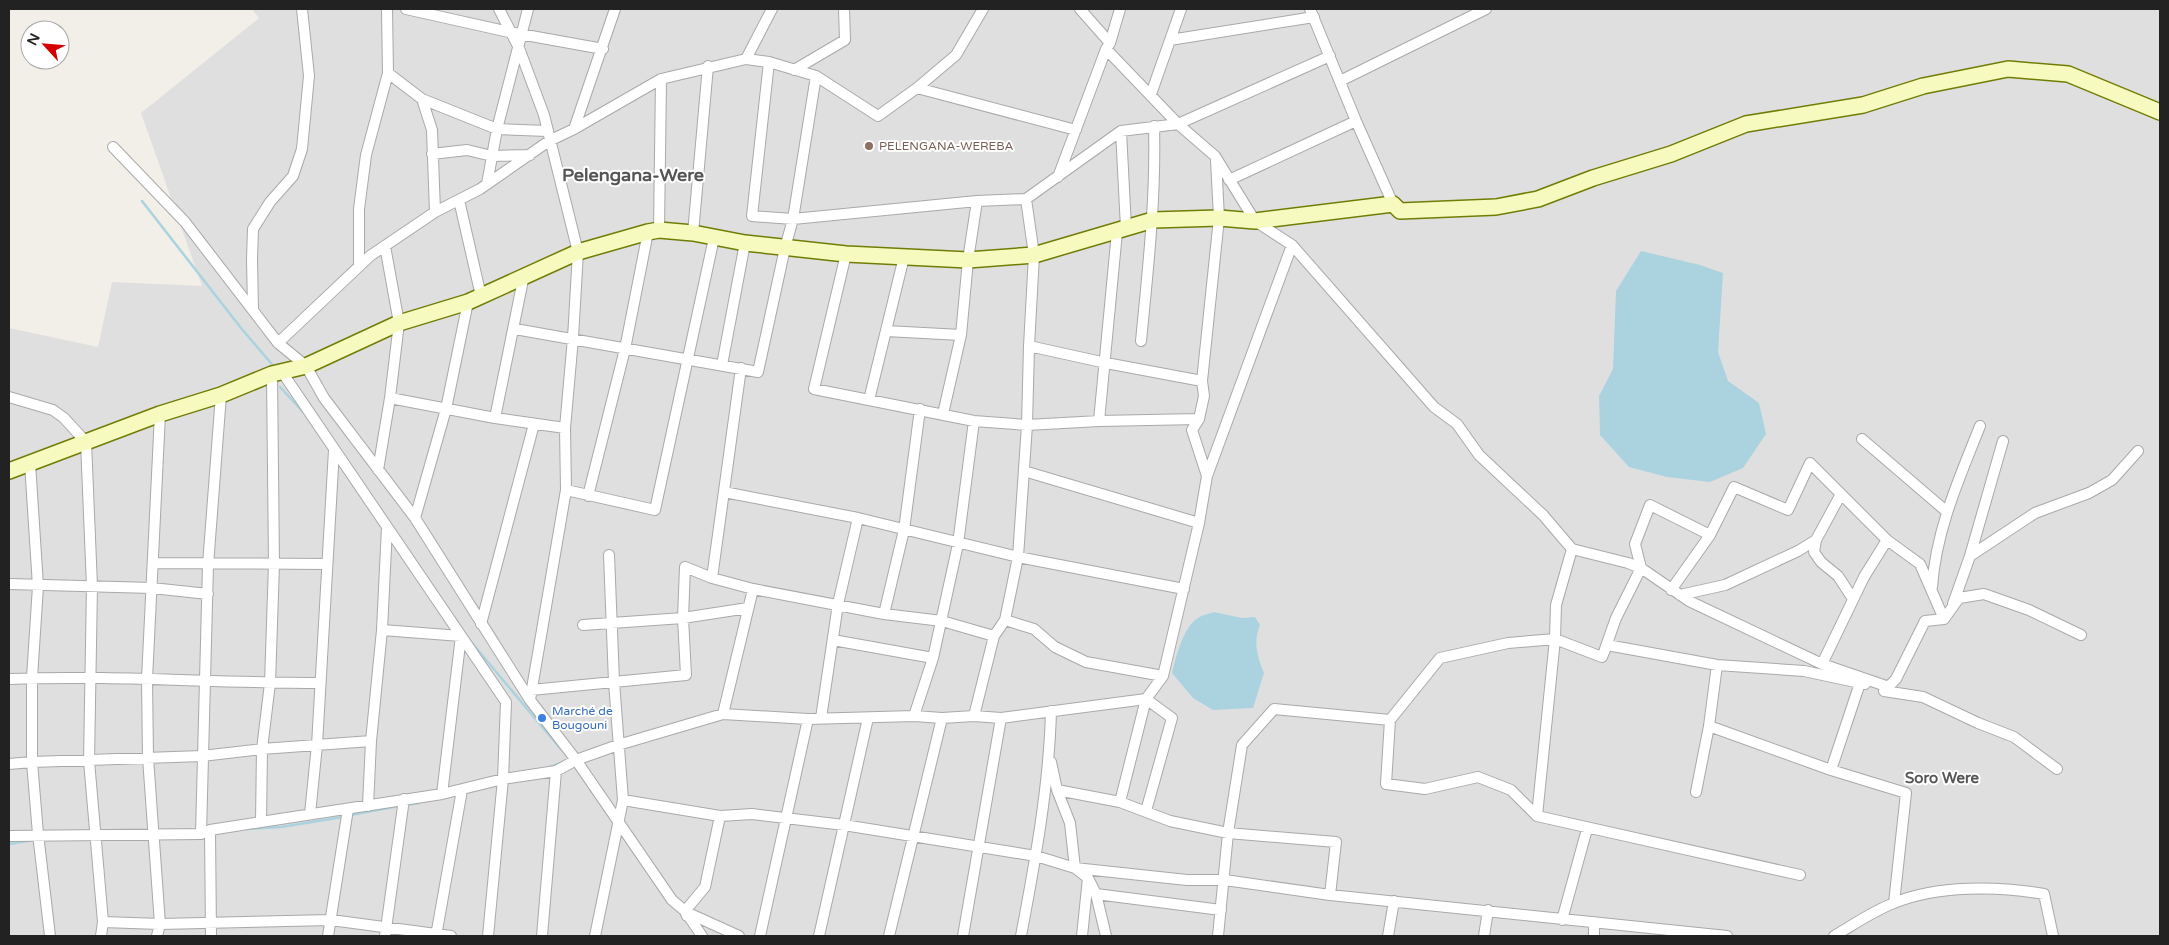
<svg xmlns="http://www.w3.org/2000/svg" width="2169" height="945" font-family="'Varela Round',sans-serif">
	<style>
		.residential { fill: #e0dfdf }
		.water { fill: #aad3df }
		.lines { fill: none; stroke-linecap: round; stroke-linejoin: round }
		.stream { stroke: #aad3df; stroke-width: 2.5 }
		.street-casing { stroke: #a9a9a9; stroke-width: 12 }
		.secondary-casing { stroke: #707d05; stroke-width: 18 }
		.street { stroke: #fff; stroke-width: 10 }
		.secondary { stroke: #f7fabf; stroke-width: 15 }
		.education-dot { fill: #8d6e63; stroke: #fff; stroke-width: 2 }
		.shop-dot { fill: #3f7fe0; stroke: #fff; stroke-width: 2 }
		.labels { text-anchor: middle; stroke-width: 4; stroke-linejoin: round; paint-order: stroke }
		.education-label { font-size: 12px; fill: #785e54; stroke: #fff; text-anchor: start }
		.shop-label { font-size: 12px; fill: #366cbe; stroke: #fff; text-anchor: start }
		.quarter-label { font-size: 15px; font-weight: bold; fill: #555; stroke: #fff }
		.district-label { font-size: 18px; font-weight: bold; fill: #555; stroke: #fff }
	</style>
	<rect width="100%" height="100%" fill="#f2efe9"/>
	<!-- residential -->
	<path class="residential" d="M252,9h1908v927h-2151v-608l89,19 14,-65 90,4 -61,-173 118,-95z"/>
	<!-- water -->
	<path class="water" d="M1641,251l59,14 23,8 -5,79 10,29 31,22 7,31 -23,34 -33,14 -43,-5 -38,-10 -29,-32 -1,-39 14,-27 3,-78z
		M1214,612l28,6 13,-1 5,8c-7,17 -3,31 4,48l-11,35 -40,2 -20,-12 -21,-25c4,-16 11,-46 26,-55 4,-3 11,-4 16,-6z"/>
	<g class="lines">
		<!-- stream -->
		<path class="stream" d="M142,201l99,127 35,41
			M280,387l24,26
			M472,643l88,105
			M547,768l14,-5
			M407,805l12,-2
			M351,815l48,-9
			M247,829l34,-2 62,-10
			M9,844l25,-4"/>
		<!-- street casing -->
		<g class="street-casing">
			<path id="street" d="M406,9l103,23 94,17
				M499,9l20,39 25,67 34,137 -5,86 -8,90 1,62 -36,210
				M1080,9l30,34 -4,6 72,75 37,32 40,65 37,24 142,162 23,17 22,31 64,60 29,34 56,14 13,5 48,33 133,63 64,22 -2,5 39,6 55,26 36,14 43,32
				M1310,9l46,112 37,83
				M1170,40l144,-23
				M1110,43l10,-34
				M746,59l26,-50
				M769,62l-17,154 41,3 184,-18 49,-2 95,-68 57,-7 152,-68
				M794,70l51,-30 -1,-31
				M388,73l34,26 75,30 50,2
				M1340,81l146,-72
				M917,88l159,42
				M1151,94l30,-85
				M422,99l10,31 3,82
				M574,129l41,-120
				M1121,131l5,97
				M113,147l72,75 93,121 28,23 18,32 91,120 115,182 46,60 96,140 13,11 17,25
				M432,154l35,-4 25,6 38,-1
				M1058,177l48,-128
				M1229,180l127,-59
				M487,184l10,-55 31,-120
				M459,200l22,96
				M659,230l2,-151
				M693,233l15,-167
				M846,254l-32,135 160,32 53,4 72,-4 100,-2 -7,11 15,46 -8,47 -36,153 -17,23 -26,103
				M359,266v-57l7,-54 22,-82 -1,-64
				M253,310l-1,-51 1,-30 17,-27 23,-26 9,-27 7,-73 -7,-67
				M515,329l243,43 27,-124 8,-29 23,-143
				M886,331l75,4
				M1141,341c7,-72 15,-143 13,-215
				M278,343l92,-87 65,-44 45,-23 69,-48 25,-12 87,-50 85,-20 23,3 47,14 62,40 39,-28 39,-33 27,-46
				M1029,346l77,17 96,18
				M722,365l23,-122
				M282,372l224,330 -3,77 -15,157
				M9,397l44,13 11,8 22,24 6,144 -3,175 14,161 -2,14
				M390,398l105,20 70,10
				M869,400l35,-143
				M943,414l18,-79 7,-75 9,-59
				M495,418l29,-143
				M1199,419l5,-23 -2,-15 17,-163 -3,-58
				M1099,421l18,-189
				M1862,439l84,72
				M30,463l8,123 -6,92v84l6,72 12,102
				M378,470l12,-72 9,-75 -14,-77
				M1024,471l175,52
				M1207,476l85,-231
				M566,490l89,20 59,-272
				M724,492l134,26 160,39 166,32
				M588,496l37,-147 23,-117
				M415,518l31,-109 22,-107
				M1816,540l-2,12 7,10 17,14 15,23
				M1970,556l33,-115
				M153,563l174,1
				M712,578l29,-210
				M9,584l143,4 56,6
				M1932,587c4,-57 27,-108 48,-161
				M1671,590l39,-55
				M1680,595l45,-10 73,-34 18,-11 25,-46
				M1953,604l17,-48 65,-43 54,-20 23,-13 26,-29
				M884,614l20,-84 16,-121
				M1005,620l29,9 21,18 31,15 77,14
				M481,624l53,-200
				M583,625l100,-7 65,-10
				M382,630l79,6 -19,158
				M833,640l100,18
				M1605,649l11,-31 25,-50 -6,-24 15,-39 60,30 24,-48 54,23 22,-47 77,77 33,24 24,55
				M1822,664l42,-87 23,-37
				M9,679c103,-4 207,4 311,4
				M531,690l155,-15 -3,-57 2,-51 27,11 41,11 131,25 58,7 52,15
				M1884,691l12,-12 29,-58 19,-2 15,-21 25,-4 45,16 52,25
				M723,714l30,-125
				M914,716l19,-58 25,-114 16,-123
				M974,716l20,-80 11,-16 13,-63 9,-132 2,-79 5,-91 -8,-56
				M821,718l17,-114 20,-86
				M1390,720l-4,64 39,5 53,-12 33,13 26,26 263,59
				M1709,726l122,44 75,23 -12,110
				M1051,762l6,28 13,33 5,45 13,10 8,16 10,42
				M9,764l23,-2 170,-6 60,-7 109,-8
				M1831,770l29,-87
				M1057,790l63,12 50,19 58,12 108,9 -6,53
				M1696,792l13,-66 8,-61
				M623,800l97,16 32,-2 92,11 192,31 39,12 112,12h38l105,15 397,41
				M368,806l3,-65 11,-111 5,-103
				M310,814l7,-69 17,-295
				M1537,816l18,-177 1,-34 16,-56
				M261,822l1,-73 8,-66 4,-119 -2,-190
				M210,830l1,106
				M201,834l7,-269 13,-170
				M9,836l192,-2 9,-4 51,-8 181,-28 61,-15 53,-8 20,-11 42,-15 105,-31 85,5 106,-3 28,2 32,-2 27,2 145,-19 26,19 -26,93
				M1096,894l125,16
				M686,912l53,24
				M687,916l-2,-5 20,-24 15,-71
				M1562,920l25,-91
				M103,922l57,2 171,-4 120,16
				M157,936l3,-12 -12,-166 -1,-79 13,-265
				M328,936l20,-127
				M385,936l19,-137
				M436,936l26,-146
				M542,936l14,-165
				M595,936l28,-136 -9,-118 -5,-127
				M760,936l48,-217
				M819,936l49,-218
				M889,936l53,-218
				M963,936l38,-218
				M1021,936c14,-74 28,-149 30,-225
				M1082,936l6,-58
				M1218,936l10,-103 14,-88 32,-36 116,11 50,-62 68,-15 47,-4 47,18 5,-12 110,20 87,6 61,13
				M1388,936l6,-35
				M1484,936l4,-26
				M1594,936v-14
				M1834,936c19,-11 39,-25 60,-33 43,-18 105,-17 150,-9l9,42"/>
		</g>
		<!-- secondary casing -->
		<g class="secondary-casing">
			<path id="secondary" d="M9,471l151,-57 61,-19 51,-21 34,-8 93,-43 69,-21 110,-50 70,-20 11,-2 34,3 52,10 101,11 122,6 66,-5 119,-35 66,-2 36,3 138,-17 7,7 96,-4 42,-8 55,-21 78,-24 75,-30 117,-19 60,-19 85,-17 60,5 92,38"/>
		</g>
		<!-- street -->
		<use href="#street" class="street"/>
		<!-- secondary -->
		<use href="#secondary" class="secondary"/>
	</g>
	<!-- markers -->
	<circle class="education-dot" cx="869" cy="146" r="5"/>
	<circle class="shop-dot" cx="542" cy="718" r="5"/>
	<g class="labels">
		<!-- education labels -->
		<g class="education-label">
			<text x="879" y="150">PELENGANA-WEREBA</text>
		</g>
		<!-- shop labels -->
		<g class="shop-label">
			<text x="552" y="715">Marché de<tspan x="552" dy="14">Bougouni</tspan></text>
		</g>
		<!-- quarter labels -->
		<g class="quarter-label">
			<text x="1942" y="783">Soro Were</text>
		</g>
		<!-- district labels -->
		<g class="district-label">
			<text x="633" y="181">Pelengana-Were</text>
		</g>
	</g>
	<!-- border -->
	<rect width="2169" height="945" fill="none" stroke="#222222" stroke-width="20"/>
	<!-- north arrow -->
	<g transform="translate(45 45) rotate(296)"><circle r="24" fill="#ffffff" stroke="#a7a7a7"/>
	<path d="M0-4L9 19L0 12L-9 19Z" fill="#d40000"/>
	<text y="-8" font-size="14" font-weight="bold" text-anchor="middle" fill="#222222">N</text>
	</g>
</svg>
